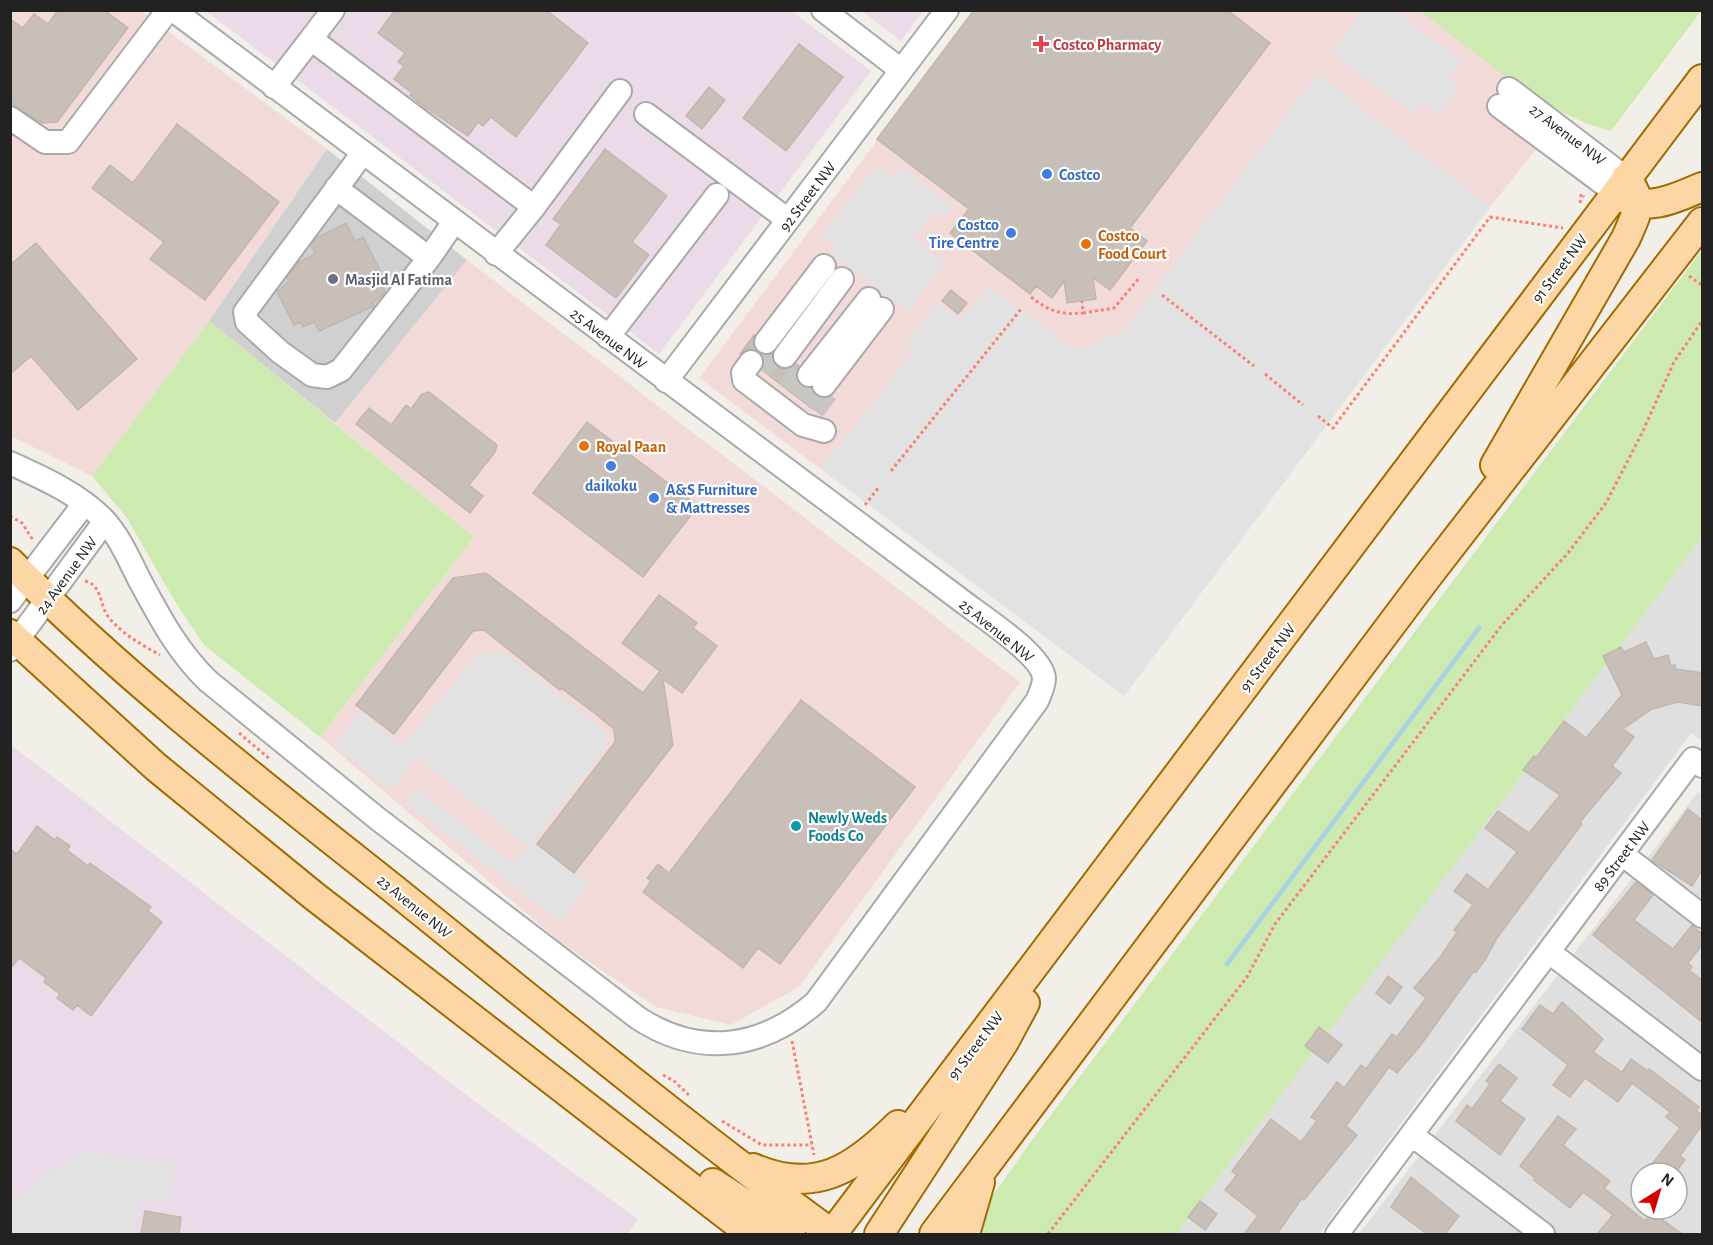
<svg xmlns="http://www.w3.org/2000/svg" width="1713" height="1245" font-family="'Alegreya Sans',sans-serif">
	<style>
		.residential { fill: #e0dfdf; fill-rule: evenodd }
		.commercial { fill: #f2dad9 }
		.industrial { fill: #ebdbe8 }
		.religious { fill: #d0d0d0 }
		.grass { fill: #cdebb0 }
		.parking { fill: #e2e2e2 }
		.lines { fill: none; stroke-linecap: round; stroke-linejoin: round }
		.stream { stroke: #aad3df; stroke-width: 5 }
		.building { fill: #c7bfb8; stroke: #c4b6ab; stroke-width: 1.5 }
		.minor-tunnel { stroke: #c8c6c1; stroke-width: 22; stroke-dasharray: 22 11; stroke-linecap: butt }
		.minor-casing { stroke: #a9a9a9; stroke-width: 26 }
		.major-casing { stroke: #a06b00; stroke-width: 32 }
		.path { stroke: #fa8072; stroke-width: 3; stroke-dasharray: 3 3; stroke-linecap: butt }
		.minor { stroke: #fff; stroke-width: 22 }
		.major { stroke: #fcd6a4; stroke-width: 28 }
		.health-dot { fill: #e0444e; stroke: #fff; stroke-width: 2 }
		.shop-dot { fill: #3f7fe0; stroke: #fff; stroke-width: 2 }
		.food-dot { fill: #e8710a; stroke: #fff; stroke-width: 2 }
		.worship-dot { fill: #6b7280; stroke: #fff; stroke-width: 2 }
		.culture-dot { fill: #0f9aa8; stroke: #fff; stroke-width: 2 }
		.labels { text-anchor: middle; stroke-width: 4.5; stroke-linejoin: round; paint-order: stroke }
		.health-label { font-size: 16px; font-weight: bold; fill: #be3a42; stroke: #fff; text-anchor: start }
		.street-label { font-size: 16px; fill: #222; stroke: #fff }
		.shop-label { font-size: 16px; font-weight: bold; fill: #366cbe; stroke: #fff; text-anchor: start }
		.food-label { font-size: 16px; font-weight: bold; fill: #c56008; stroke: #fff; text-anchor: start }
		.worship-label { font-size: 16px; font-weight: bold; fill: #5b616d; stroke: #fff; text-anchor: start }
		.culture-label { font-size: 16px; font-weight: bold; fill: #0d838f; stroke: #fff; text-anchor: start }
	</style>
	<rect width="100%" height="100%" fill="#f2efe9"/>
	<!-- residential -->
	<path class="residential" d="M1702,533v208l-11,-8 -372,501h-153z
		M1698,792l4,3v439h-343zM1641,1173h36v36h-36z"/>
	<!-- commercial -->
	<path class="commercial" d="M10,11h131l186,138 -118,172 -117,155 -81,-40z
		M974,11h446l143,104 -73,92 -366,489 -425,-318z
		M467,260l553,422 -221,305 -68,38 -75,-18 -96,-65 -240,-205 154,-200 -139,-114z"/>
	<!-- industrial -->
	<path class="industrial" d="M206,11h585l80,60 -212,283z
		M862,11h61l-22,30z
		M10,744l471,362 157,113 -11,15h-616z"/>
	<!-- religious -->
	<path class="religious" d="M327,149l140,111 -132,163 -126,-102z"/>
	<!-- grass -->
	<path class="grass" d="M1702,10l-91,121c-66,-16 -137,-80 -191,-120z
		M1702,250v287l-526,697h-201l18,-39 34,-48z
		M209,321l265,216 -154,200 -116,-92 -30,-45 -47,-82 -35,-42z"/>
	<!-- parking -->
	<path class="parking" d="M1362,11h32l69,51 -13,17 9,7 -21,28 -15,-10 -8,11 -84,-62z
		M1318,74l172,133 -366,489 -303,-227 93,-118 -9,-8 32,-41 24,18 27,-33 87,63 47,-17z
		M876,166l16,13 10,-12 51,39 -10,13 -10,-7 -20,26 32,25 -37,49 -77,-59 5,-7 -14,-10z
		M504,652l102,80v17l-73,91 57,44 -30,38 -155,-120 11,-13 97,74 15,-16 -111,-90 -27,33 -56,-45 27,-35 42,36 74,-92z
		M81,1151l93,13 -5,38 -29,-3 -7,35h-122v-32z"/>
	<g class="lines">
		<!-- stream -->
		<path class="stream" d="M1227,964l252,-336"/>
	</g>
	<!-- building -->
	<path class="building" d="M58,10h46l24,18 -71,94 -15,1 -32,-21v-83l13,9 11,-14 14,10z
		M395,10h151l42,33 -72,94 -25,-20 -8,9 -5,-4 -10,14 -45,-30 -13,-11 2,-2 -18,-14 10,-13 -6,-4 7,-9 -27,-20z
		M974,10h253l43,33 -140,185 17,13 -37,49 -17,-12 3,21 -29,4 -3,-22 -12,17 -16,-12 -6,8 -80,-61 19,-24 -92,-70z
		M799,44l44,33 -57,74 -43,-33z
		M709,87l16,13 -23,29 -16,-13z
		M177,124l102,78 -74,98 -55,-41 14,-17 -72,-54 18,-23 23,18z
		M605,149l62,47 -35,46 17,13 -33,43 -70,-53 15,-21 -8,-5z
		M346,223l9,18 8,-4 19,37 -5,3 8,14 -2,4 -10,8 1,3 -55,25 -5,-9 -11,5 -2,-5 -7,3 -17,-33 12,-11 -2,-3 12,-16 16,-8 -4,-8 5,-8z
		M36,243l101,116 -59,51 -47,-54 -21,18v-109z
		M951,290l16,13 -9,11 -16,-13z
		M755,334l-2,7 2,9h-9l-6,4z
		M762,354h10l1,8 10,7 13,-5 3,2 -3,8 4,11 11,3 4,7 8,3 -9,12 -52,-40 2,-7z
		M429,392l68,53 -2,7 -26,33 14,11 -13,17 -114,-89 13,-16 22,17 15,-20 5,4 11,-15z
		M587,422l111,84 -55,71 -110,-84z
		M486,573l157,120 17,-22 -38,-28 37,-48 38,28 -4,5 24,18 -35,47 -19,-14 10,66 -99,128 -37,-29 78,-102 -1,-13 -17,-14 -36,-27 -1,2 -76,-60 -11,1 -79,103 -38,-29 97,-127z
		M1646,642l8,17 14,-4 3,11 4,-1 1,4 26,4v33l-24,-4 -26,7 -29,20 11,8 -22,29 9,7 -41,49 2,2 -85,114 -12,22 -9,12 -2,-1 -54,75 -23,27 -8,-6 -43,59 11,9 -53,65 -2,-2 -25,36h-33l14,-18 -33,-26 12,-15 -5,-4 39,-52 30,23 16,-21 -6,-4 26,-35 7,6 17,-23 5,4 26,-35 5,3 29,-39 -12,-10 27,-32 16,-24 -3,-2 19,-25 -19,-14 13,-17 21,16 29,-38 -32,-24 13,-17 31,22 31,-38 -37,-25 11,-14 2,2 28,-37 22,17 36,-43 -19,-39 18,-9 3,5z
		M801,700l114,87 -135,177 -22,-16 -15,20 -100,-76 8,-11 -4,-3 11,-14 11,9z
		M1688,809l14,11v50l-10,16 -40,-26z
		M37,826l18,14 2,-3 13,9 -3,4 21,16 2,-3 61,44 -3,4 14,11 -71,94 -14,-11 -4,5 -16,-12 3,-4 -16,-12 2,-4 -27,-20 -9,11v-120l7,5z
		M1636,882l17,13 -19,25 39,29 19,-24 10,9v11l-14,18 4,4 -3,3 13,10v42l-109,-87z
		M1388,976l14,11 -12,17 -14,-11z
		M1562,1002l41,37 -10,13 29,20 9,-13 17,12 1,-2 50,38 -3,4 6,4v10l-22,31 5,4 -10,13h-30l35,-45 -14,-11 4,-5 -38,-29 -14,19 -33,-24 -15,19 -17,-12 15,-20 -46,-36 18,-24 13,9z
		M1319,1027l23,18 -14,18 -23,-17z
		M1499,1064l18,14 -17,23 25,18 -25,36 -44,-34 11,-16 5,4 18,-25 -4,-3z
		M1558,1116l18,13 -13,16 47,36 -6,7 41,33 7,-9 30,22h-85l16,-19 -30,-23 -13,16 -36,-28 1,-2 -15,-12z
		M1411,1177l48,39 -14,18h-18l-36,-27z
		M1200,1201l17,13 -12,16 -17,-13z
		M145,1211l36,6 -2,17h-38z"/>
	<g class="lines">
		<!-- minor-tunnel -->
		<path class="minor-tunnel" d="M761,370l15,-20
			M787,389l15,-20
			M802,400l14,-21
			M814,410l16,-21"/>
		<!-- minor casing -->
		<g class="minor-casing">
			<path id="minor" d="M823,10l78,60
				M311,39l22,-29
				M274,87l37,-48 223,168 -38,47
				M1509,89l117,89
				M1499,106l117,87
				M646,114l142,106
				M10,118l35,24h23l100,-132
				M362,154l-117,158 2,10 33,30 32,23 15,2 14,-7 88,-112 25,-36
				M336,188l93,70
				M534,207l86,-116
				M608,337l109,-142
				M766,342l58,-76
				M785,356l57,-77
				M751,362l-8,11 1,7 59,45 21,6
				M809,375l60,-76
				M666,381l281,-371
				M824,385l58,-76
				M10,463c33,15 69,31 94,57 15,16 25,39 35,59 20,37 38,72 69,102l170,138 260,199c61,40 124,31 178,-16l221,-301c3,-7 7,-15 7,-23 -2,-24 -66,-64 -86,-80l-785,-588
				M10,601l74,-97
				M10,650l95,-129
				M1622,854l80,62
				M1549,952l153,117
				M1412,1135l131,99
				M1337,1234l356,-475 9,7"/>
		</g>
		<!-- major casing -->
		<g class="major-casing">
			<path id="major" d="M1623,197c24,16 55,0 79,-10
				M1495,465l131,-227c11,-26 19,-35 0,-60
				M10,562c119,120 254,224 386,329 144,116 287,234 436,343
				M10,634l146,133 158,129 437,338
				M753,1168c62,27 101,1 145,-43
				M713,1183l78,51
				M832,1234l870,-1155
				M879,1234l125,-192 21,-39
				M934,1234l493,-657 275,-355
				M965,1234l15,-52"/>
		</g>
		<!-- path -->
		<path class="path" d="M1580,203l1,-9 3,3
			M1689,276l13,9
			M1162,295l92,71
			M1031,297c18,14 29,18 52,16l-1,-12
			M1083,313l31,-5 26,-31
			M1265,374l38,31
			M1318,416l15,12 157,-211 73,11
			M891,471l130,-162
			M865,505l14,-18
			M10,516l12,7 11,17
			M85,581c18,4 14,26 25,38 14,16 32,26 50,36
			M239,733l32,27
			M792,1041l22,114
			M663,1075l11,6 17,16
			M722,1121l40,24h50
			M1048,1234l199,-257 28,-53 227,-299 66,-72 38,-50 36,-70 32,-71 28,-41"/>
		<!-- minor -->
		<use href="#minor" class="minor"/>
		<!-- major -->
		<use href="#major" class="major"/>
	</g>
	<!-- markers -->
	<path class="health-dot" d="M1038 35h6v6h6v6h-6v6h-6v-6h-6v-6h6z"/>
	<g class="shop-dot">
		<circle cx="1047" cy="174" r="6"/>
		<circle cx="1011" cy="233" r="6"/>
		<circle cx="611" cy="466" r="6"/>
		<circle cx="654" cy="498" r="6"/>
	</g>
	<g class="food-dot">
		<circle cx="1086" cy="244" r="6"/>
		<circle cx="584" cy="446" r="6"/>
	</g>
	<circle class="worship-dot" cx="333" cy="279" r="6"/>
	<circle class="culture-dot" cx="796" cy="826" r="6"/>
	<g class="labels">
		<!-- health labels -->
		<g class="health-label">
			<text x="1053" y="50">Costco Pharmacy</text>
		</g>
		<!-- street labels -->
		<g class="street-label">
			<text transform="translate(1568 134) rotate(37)" y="6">27 Avenue NW</text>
			<text transform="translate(807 196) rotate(-53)" y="6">92 Street NW</text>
			<text transform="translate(1559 268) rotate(-53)" y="6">91 Street NW</text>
			<text transform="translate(609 338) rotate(37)" y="6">25 Avenue NW</text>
			<text transform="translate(66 575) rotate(-54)" y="6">24 Avenue NW</text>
			<text transform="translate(997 630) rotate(39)" y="6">25 Avenue NW</text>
			<text transform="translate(1267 657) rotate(-53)" y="6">91 Street NW</text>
			<text transform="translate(1621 856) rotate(-53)" y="6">89 Street NW</text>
			<text transform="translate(415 906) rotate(39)" y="6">23 Avenue NW</text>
			<text transform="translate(975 1045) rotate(-53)" y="6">91 Street NW</text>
		</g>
		<!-- shop labels -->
		<g class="shop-label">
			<text x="1059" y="180">Costco</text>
			<text x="999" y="230" text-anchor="end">Costco<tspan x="999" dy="18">Tire Centre</tspan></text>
			<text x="611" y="491" text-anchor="middle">daikoku</text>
			<text x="666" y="495">A&amp;S Furniture<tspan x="666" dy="18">&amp; Mattresses</tspan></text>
		</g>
		<!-- food labels -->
		<g class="food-label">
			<text x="1098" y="241">Costco<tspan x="1098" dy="18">Food Court</tspan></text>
			<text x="596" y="452">Royal Paan</text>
		</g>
		<!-- worship labels -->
		<g class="worship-label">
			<text x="345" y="285">Masjid Al Fatima</text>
		</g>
		<!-- culture labels -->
		<g class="culture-label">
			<text x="808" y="823">Newly Weds<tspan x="808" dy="18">Foods Co</tspan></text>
		</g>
	</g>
	<!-- border -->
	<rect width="1713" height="1245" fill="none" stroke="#222222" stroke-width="24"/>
	<!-- north arrow -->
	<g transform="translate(1659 1191) rotate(37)"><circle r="28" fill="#ffffff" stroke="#a7a7a7" stroke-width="1.5"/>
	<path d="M0-4.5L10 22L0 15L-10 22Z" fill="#d40000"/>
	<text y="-9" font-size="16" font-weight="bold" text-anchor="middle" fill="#222222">N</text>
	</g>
</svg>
